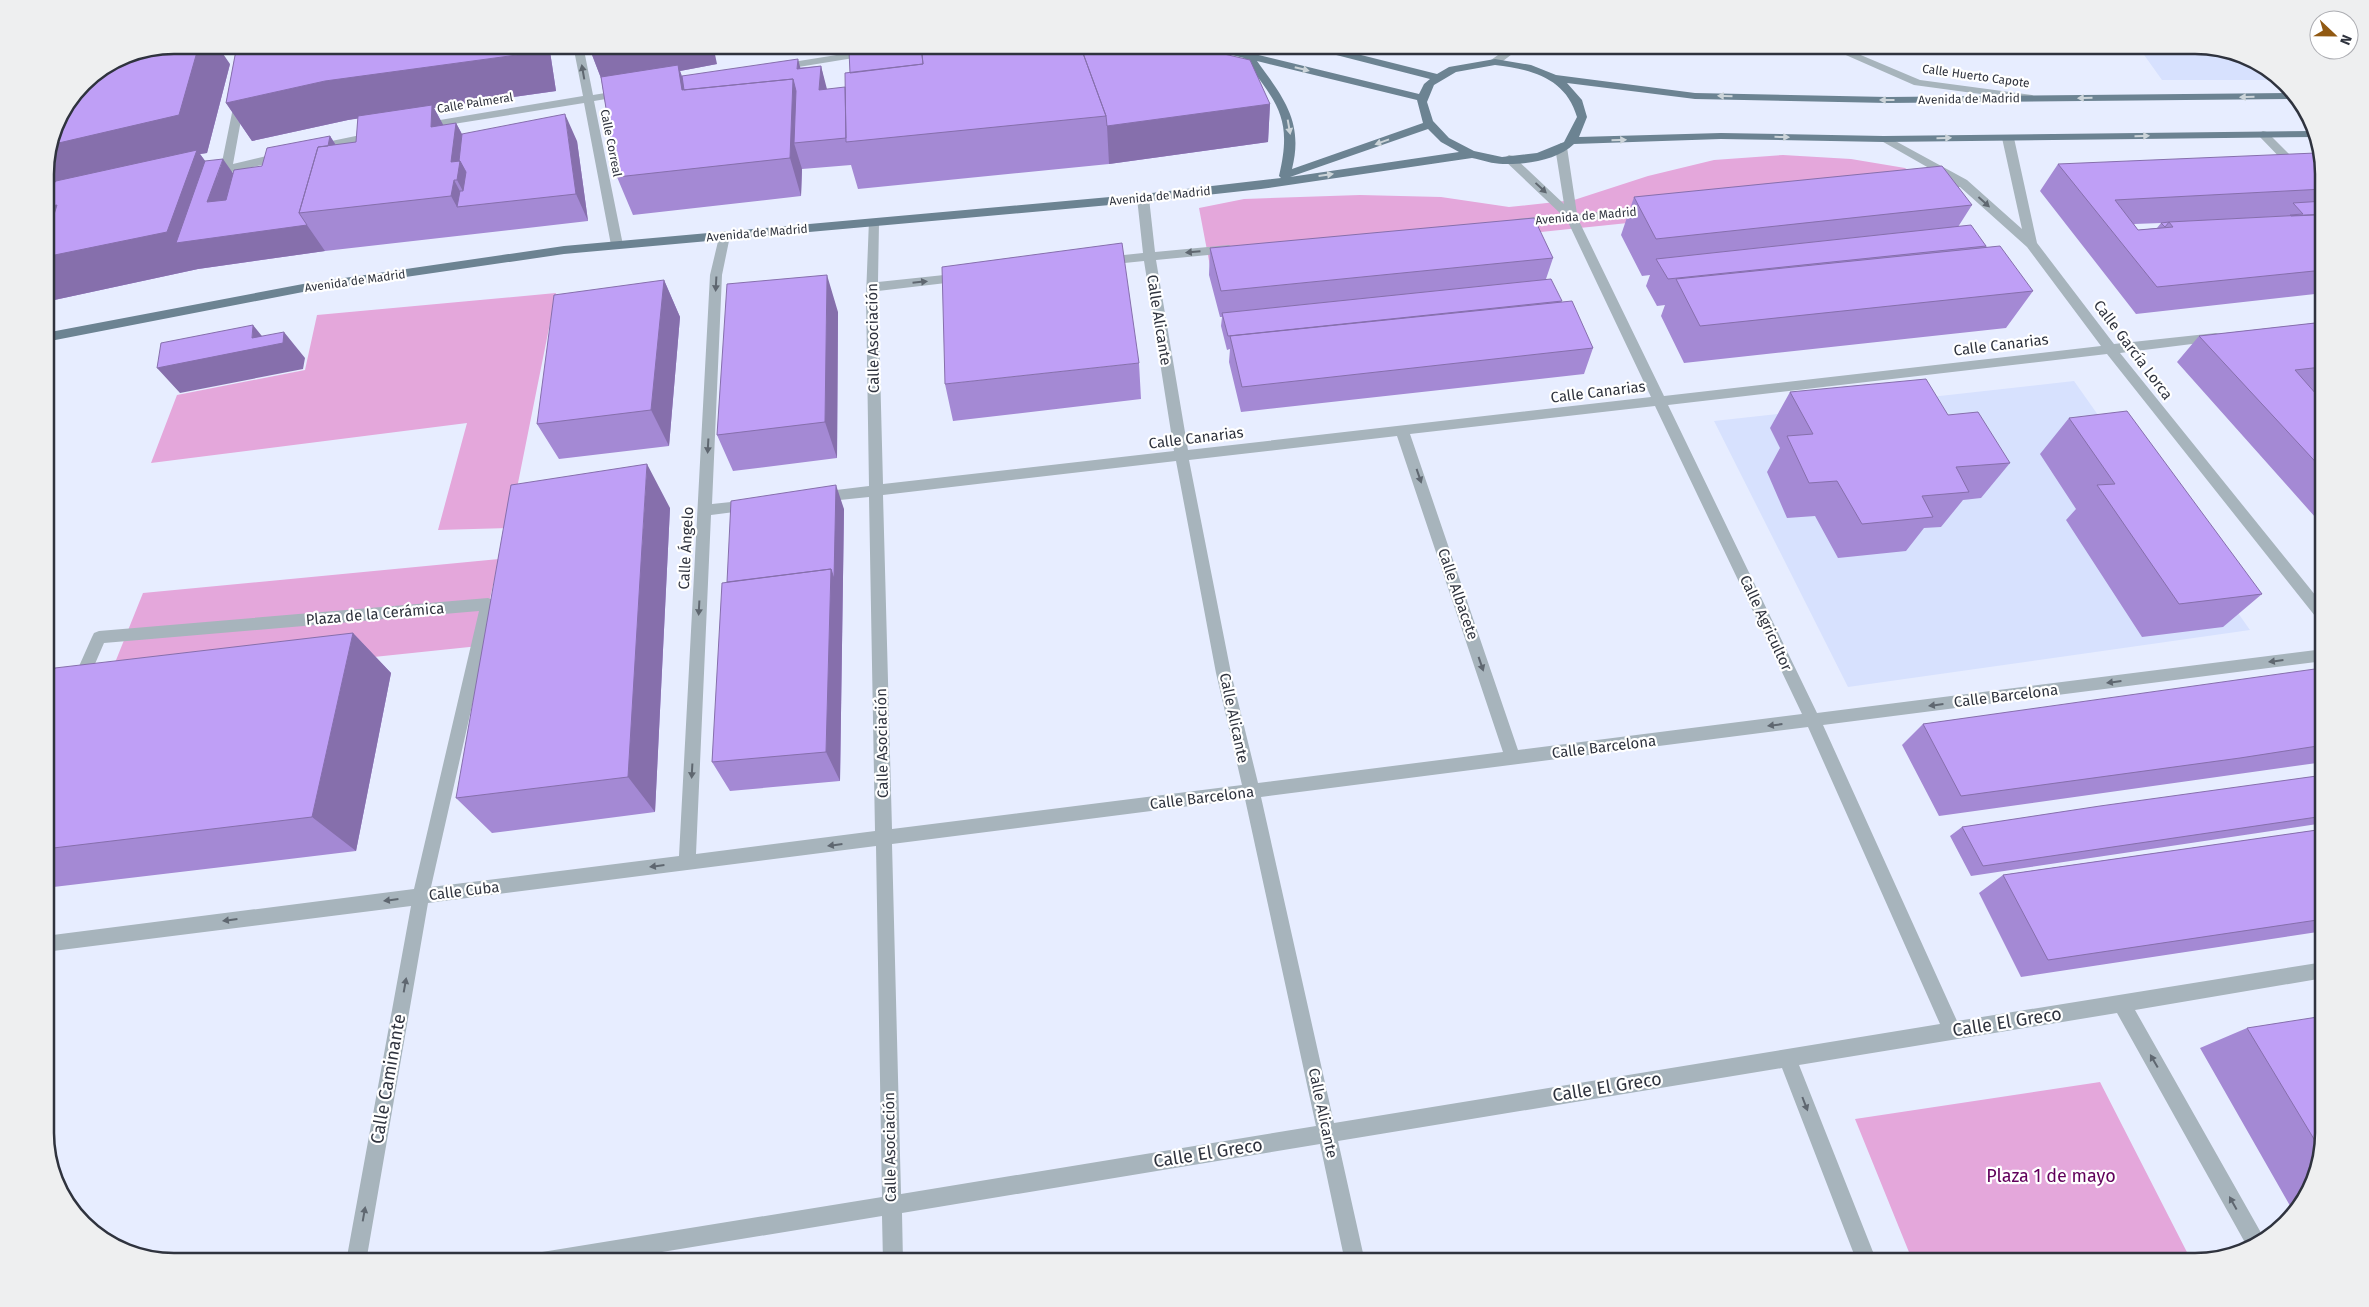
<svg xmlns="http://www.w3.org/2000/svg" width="2369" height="1307" font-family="'Fira Sans',sans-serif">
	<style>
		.built { fill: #d7e1fe }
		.green { fill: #e4a7db }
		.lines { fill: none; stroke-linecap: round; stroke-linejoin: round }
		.minor { fill: #a7b4bc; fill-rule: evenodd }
		.major { fill: #6c8392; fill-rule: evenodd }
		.wall { fill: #a489d4; fill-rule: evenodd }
		.shaded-wall { fill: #866fac }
		.building { fill: #bf9ff6; stroke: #866fac }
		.oneway { fill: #ccd4d9 }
		.oneway2 { fill: #5f6770 }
		.labels { text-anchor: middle; stroke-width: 4.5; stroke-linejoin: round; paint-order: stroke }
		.far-street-label { font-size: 12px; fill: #2f333e; stroke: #fff }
		.street-label { font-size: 15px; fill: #2f333e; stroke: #fff }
		.near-street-label { font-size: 18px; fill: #2f333e; stroke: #fff }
		.near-park-label { font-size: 18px; fill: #61005b; stroke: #fff }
		.rim { fill: none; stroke: #2f333e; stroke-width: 2.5 }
	</style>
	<rect width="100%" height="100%" fill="#e7edff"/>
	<!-- built -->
	<path class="built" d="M2137,45h58l64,17 19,18h-116z
		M2074,381l176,249 -402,57 -134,-266z"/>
	<!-- green -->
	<path class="green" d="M1783,155l68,4 54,9 33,23 -728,75 -11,-58 45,-9 116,-4 81,2 68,10 65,-7 74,-24 66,-16z
		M556,293l-47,235 -71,2 29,-107 -316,40 26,-68 128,-25 12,-55z
		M499,559l-20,87 -373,39 37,-92z
		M2100,1082l92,180h-279l-58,-143z"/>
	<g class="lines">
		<!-- minor -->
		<path class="minor" d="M231,45h19l-1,2 -48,11 -5,-3 1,-2z
			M573,45h10l10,50 31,-5 5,3 -5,3 -30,5 29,144 -6,4 -6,-4 -27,-142 -162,26 -6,-3 6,-3 161,-27z
			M1512,45h12l-25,19h-8v-4z
			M1823,45h14l83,35 112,15 5,3 -5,3 -118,-16z
			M868,50l4,1v4l-92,15 -5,-3 5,-3z
			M240,95l5,3 -12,66 50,-12 6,4 -6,4 -73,17 -4,-1 -2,-3 2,-3 15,-3 14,-69z
			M2263,131l4,1 57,57v11l-4,-1 -61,-63 -2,-2z
			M375,132l4,1v4l-62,15 -6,-4 6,-4z
			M2008,135l6,3 23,105 77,101 102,-11 4,1 2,3 -2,3 -4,1 -96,12 204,253v17l-5,-2 -212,-267 -439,51 149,308 507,-64v12l-501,64 134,296 367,-59v16l-189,32 129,228 -4,7 -12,3 -131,-235 -318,52 78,197h-20l-75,-194 -444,73 27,121h-20l-25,-118 -418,69 1,49h-20l-1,-46 -281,46h-69l3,-7 7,-3 340,-55 -6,-351 -448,57 -62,359h-20l65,-356 -366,46v-16l369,-47 65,-278 -375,32 -19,44 -5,1 -5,-1 -3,-5 20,-45 2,-4 5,-2 389,-33 5,2 2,4 -64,283 248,-31 31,-581 10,-42 4,-1 6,4 -8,39 -10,229 38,-4 5,1 2,4 -2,4 -5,1 -39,5 -15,339 179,-23 -6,-334 -49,5 -5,-1 -2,-4 2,-4 5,-1 49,-6 -3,-190 3,-76 4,-1 6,4 -1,59 85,-9 6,4 -6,4 -85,10 5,193 291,-33 -30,-190 -39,4 -6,-4 6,-4 38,-4 -6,-55 6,-4 6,4 6,54 74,-7 6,4 -6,4 -73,7 32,190 463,-53 -83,-175 -52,5 -6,-4 6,-4 46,-4 -59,-56 6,-4 4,1 51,48 -9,-57 6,-4 6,4 10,67 73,-7 6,4 -6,4 -71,6 85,175 437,-50 -74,-99 -67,-60 -27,1 -2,-3 2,-3 17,-2 -72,-41 6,-3 4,1 79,43 55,49 -20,-91zM1655,406l147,308 -284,36 -108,-316zM1397,436l106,316 -245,31 -27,-110 -42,-213zM1176,461l40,212 26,112 -350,44 -9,-334zM1808,727l132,297 -606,99 -73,-326zM1245,799l71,327 -415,68 -9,-350z"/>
		<!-- major -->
		<path class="major" d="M1199,45h18l202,49 5,-10 6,-5 -125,-32 -1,-2h17l116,29 12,-7 46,-8 36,6 25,10 139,18 193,4 404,-4 6,6 -410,4 -193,-4 -128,-16 15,17 5,17 -8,20 142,-4 163,3 428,-5 2,6 -430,5 -163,-3 -147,5c-16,16 -49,21 -71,20 -10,0 -21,-4 -31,-6l-211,31 -118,13 -579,52 -261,38 -258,50v-9l258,-49 261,-38 579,-52 138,-16 -2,-2c14,-59 -2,-72 -35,-118l-44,-11zM1257,61l160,39 6,23 -131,46c12,-47 -9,-72 -35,-108zM1495,65c36,4 71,13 82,52l-13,25 -27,11 -35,4 -28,-6 -25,-13 -16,-17 -6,-19 7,-17 22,-13zM1428,129l13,13 18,10 -169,25z"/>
	</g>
	<!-- wall -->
	<path class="wall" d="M237,45h312l7,46 -122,17 9,17 13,-2 6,11 115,7 11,80 -263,30 -127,18 -153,33v-108l3,-3 -3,1 185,-128 -23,89 -7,1 5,7 28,12 29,-7 68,-30 6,9 20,-3 2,-24 -10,2 -96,21 -26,-38z
		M589,47l128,17 -37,7 2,5 139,-10 5,23 444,15 -2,38 -159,22 -251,25 -7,-24 -49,4 -1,27 -168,19 -16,-38 -16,-99z
		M2058,164l266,2v127l-188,21 -96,-123zM2161,223l-4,5 -19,2 -4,-6z
		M1634,197l338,8 -14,22 28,19 47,45 -27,37 -322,35 -23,-47 4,-11 -8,1 -11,-20 4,-11 -8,1 -21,-41z
		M1210,248l343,10 -7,21 47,69 -9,26 -343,38 -12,-50 1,-13 -3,1 -6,-24 1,-9h-2l-11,-42z
		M664,280l16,37 -11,129 -110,13 -22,-35z
		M838,312l-1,146 -104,13 -16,-36z
		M2324,322v205l-147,-165 22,-26z
		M1139,363l2,36 -188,22 -8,-37z
		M1790,392l158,23 62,48 -29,35 -18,2 -22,27 -17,1 -18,23 -68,7 -23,-42 -28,2 -20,-46 13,-24 -10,-20z
		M2069,418l193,176 -39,33 -81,10 -76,-117 10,-11 -36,-55z
		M670,508l-15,304 -163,21 -36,-35z
		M844,509l-4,272 -110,10 -18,-29 15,-180z
		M353,633l38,40 -35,178 -311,37v-194z
		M2324,670v92l-385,54 -37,-71 21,-21z
		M2324,775v48l-353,53 -21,-40 12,-9z
		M2324,829v102l-303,46 -42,-84 24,-18z
		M2247,1028l77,105 -17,64 -14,14 -93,-163z"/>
	<!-- shaded-wall -->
	<path class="shaded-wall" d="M199,45h18l13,19 -23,89 -7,1 17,23 6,-18 19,27 65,39 18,26 -127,18 -153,33v-95l150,-51 -150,36v-26l5,-21z
		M538,45h11l7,46 -122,17 19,35 3,-20 20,38 -5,45 -14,-26 -26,-53 1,-19 -84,12 -96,21 -26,-38 99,-22z
		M601,45h112l4,19 -37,7 10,30 -86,-15 -15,-39z
		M798,59l7,27 -8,-17z
		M821,66l7,27 -9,-3z
		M793,79l11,38 -10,26 8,26 -1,27 -11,-38z
		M1270,104l-2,38 -159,22 -2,-38z
		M565,114l12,27 11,80 -12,-27z
		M330,136l17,27 -37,49z
		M454,180l14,26 -11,1 -6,-11z
		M827,275l11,37 -1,146 -12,-36z
		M664,280l16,37 -11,129 -18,-36z
		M253,325l17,21 14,-14 21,26 -2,11 -123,24 -23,-25 95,-30z
		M647,464l23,44 -15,304 -27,-35z
		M836,485l8,24 -4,272 -14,-29 5,-183z
		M353,633l38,40 -35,178 -44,-34z"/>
	<!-- building -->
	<path class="building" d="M174,45h25l-20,70 -129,30 5,-21 28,-42 42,-27z
		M237,45h301l1,7 -214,29 -99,22z
		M589,45h12l-12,2z
		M886,45h35l2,19 -73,9 -1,-22z
		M921,45h159l26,71 -260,26 -1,-69 78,-9z
		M1080,45h105l65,15 20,44 -163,22 -1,-10z
		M798,59l-1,10 24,-3 -2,24 26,-3 1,51 -52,5 2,-52 -3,-12 -109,11 -2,-14z
		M678,65l4,25 111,-11 -3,79 -173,19 -16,-100z
		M432,105l-1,22 25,-4 -5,39 9,-1 -3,19h-3l-3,16 -152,17 19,-66 38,-5 2,-26z
		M565,114l11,80 -119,13 3,-16h3l3,-19 -6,-11h-1l3,-27z
		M330,136l-2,10 -10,1 -19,66 8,12 -131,18 29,-82 18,-2 -16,43 19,-2 8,-30 28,-4 5,-18z
		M197,150l-30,82 -122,25v-35l7,-1 5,-16 -12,2v-13l11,-13z
		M2316,153l5,5 3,8v23l-209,11 23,30 35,-3 -4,-5 155,-8v56l-167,17 -99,-123z
		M1942,166l30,39 -316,34 -22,-42z
		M2324,201v6l-7,8 -26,1 -1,-1 13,-1 -10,-11z
		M1534,218l19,40 -332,33 -11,-43z
		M2169,222l-4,5 -4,-4z
		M1971,225l15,21 -318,33 -12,-20z
		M1122,243l17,120 -194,21 -3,-117z
		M2000,246l33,45 -333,35 -24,-47z
		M827,275l-2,147 -108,13 10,-151z
		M1551,279l11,22 -334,35 -6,-23z
		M664,280l-13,130 -114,14 17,-129z
		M1572,301l21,47 -351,39 -12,-51z
		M2324,322v48l-2,-3 -27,3 29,33v68l-125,-135z
		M253,325l-1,13 32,-6 -1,11 -126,25 4,-25z
		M1926,379l22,36 30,-3 32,51 -54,4 13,25 -47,4 11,21 -71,7 -25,-43 -28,2 -22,-47 26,-2 -23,-42z
		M2127,411l135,183 -83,10 -82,-119 18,-1 -46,-66z
		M647,464l-19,313 -172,21 55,-313z
		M836,485l-2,94 -3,-10 -104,13 4,-81z
		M831,569l-5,183 -114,10 10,-179z
		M353,633l-41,184 -267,32v-155l10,-26z
		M2322,668l2,2v75l-84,13 -279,38 -38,-72z
		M2324,775v41l-341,50 -21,-39 138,-21z
		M2324,829v90l-276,41 -45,-85z
		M2324,1016v117l-4,16 -73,-121z"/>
	<!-- one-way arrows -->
	<defs><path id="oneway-solid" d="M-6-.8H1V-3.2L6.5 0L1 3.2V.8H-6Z" transform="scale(1.25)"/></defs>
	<g class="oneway">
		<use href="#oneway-solid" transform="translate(1302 69) rotate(14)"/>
		<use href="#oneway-solid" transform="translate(1725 96) rotate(-179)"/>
		<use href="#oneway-solid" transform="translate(2247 97) rotate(179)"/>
		<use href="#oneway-solid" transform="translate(2085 98) rotate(179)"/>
		<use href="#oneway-solid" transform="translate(1887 100) rotate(-180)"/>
		<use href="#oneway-solid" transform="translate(1289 127) rotate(80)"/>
		<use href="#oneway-solid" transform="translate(2142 136) rotate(-1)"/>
		<use href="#oneway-solid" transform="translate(1782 137) rotate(1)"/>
		<use href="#oneway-solid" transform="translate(1944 138) rotate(-1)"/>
		<use href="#oneway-solid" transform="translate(1619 140) rotate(-2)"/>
		<use href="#oneway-solid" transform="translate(1382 142) rotate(160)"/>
		<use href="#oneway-solid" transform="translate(1326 175) rotate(-8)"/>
	</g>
	<g class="oneway2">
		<use href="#oneway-solid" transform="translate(583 72) rotate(-100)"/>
		<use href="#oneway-solid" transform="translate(1541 188) rotate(43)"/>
		<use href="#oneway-solid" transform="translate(1984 202) rotate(42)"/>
		<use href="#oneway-solid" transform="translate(1193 252) rotate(175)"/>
		<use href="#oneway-solid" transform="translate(920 282) rotate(-6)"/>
		<use href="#oneway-solid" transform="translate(716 284) rotate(93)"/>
		<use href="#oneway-solid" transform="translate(708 446) rotate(93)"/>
		<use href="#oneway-solid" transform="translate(1419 476) rotate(71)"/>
		<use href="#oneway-solid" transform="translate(699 608) rotate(93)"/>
		<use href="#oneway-solid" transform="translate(2276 661) rotate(173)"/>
		<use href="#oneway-solid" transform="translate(1481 664) rotate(71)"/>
		<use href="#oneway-solid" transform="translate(2114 682) rotate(173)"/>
		<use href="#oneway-solid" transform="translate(1936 705) rotate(173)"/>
		<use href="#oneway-solid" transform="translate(1775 725) rotate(173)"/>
		<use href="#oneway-solid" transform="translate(692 771) rotate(93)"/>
		<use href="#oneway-solid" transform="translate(835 845) rotate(173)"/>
		<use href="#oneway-solid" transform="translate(657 866) rotate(173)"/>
		<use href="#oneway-solid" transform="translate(391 900) rotate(173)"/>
		<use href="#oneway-solid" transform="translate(230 920) rotate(173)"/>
		<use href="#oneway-solid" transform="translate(405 985) rotate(-80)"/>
		<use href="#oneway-solid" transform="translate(2154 1061) rotate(-120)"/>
		<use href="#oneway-solid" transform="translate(1805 1104) rotate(69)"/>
		<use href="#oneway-solid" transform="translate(2233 1203) rotate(-119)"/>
		<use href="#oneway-solid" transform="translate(364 1214) rotate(-80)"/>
	</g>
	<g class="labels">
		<!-- far-street labels -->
		<g class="far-street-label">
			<text transform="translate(1976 76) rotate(8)" y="4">Calle Huerto Capote</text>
			<text transform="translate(1969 99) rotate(-1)" y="4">Avenida de Madrid</text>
			<text transform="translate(475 103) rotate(-9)" y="4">Calle Palmeral</text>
			<text transform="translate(611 143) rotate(79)" y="4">Calle Correal</text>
			<text transform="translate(1160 196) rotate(-6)" y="4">Avenida de Madrid</text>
			<text transform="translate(1586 216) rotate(-5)" y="4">Avenida de Madrid</text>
			<text transform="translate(757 233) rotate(-5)" y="4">Avenida de Madrid</text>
			<text transform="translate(355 281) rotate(-8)" y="4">Avenida de Madrid</text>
		</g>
		<!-- street labels -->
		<g class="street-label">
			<text transform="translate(1159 320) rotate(81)" y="5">Calle Alicante</text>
			<text transform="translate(873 338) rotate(-91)" y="5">Calle Asociación</text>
			<text transform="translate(2001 345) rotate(-7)" y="5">Calle Canarias</text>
			<text transform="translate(2133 350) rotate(53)" y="5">Calle García Lorca</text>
			<text transform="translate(1598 392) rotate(-7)" y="5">Calle Canarias</text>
			<text transform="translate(1196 438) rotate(-7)" y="5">Calle Canarias</text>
			<text transform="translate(686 548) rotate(-87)" y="5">Calle Ángelo</text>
			<text transform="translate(1458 594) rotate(71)" y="5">Calle Albacete</text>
			<text transform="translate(375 614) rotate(-5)" y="5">Plaza de la Cerámica</text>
			<text transform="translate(1766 623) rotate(65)" y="5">Calle Agricultor</text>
			<text transform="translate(2006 696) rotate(-7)" y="5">Calle Barcelona</text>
			<text transform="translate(1234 718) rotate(78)" y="5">Calle Alicante</text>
			<text transform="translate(882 743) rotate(-91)" y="5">Calle Asociación</text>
			<text transform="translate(1604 747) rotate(-7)" y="5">Calle Barcelona</text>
			<text transform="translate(1202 798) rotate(-7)" y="5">Calle Barcelona</text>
			<text transform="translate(464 891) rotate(-7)" y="5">Calle Cuba</text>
			<text transform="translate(1323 1113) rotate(78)" y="5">Calle Alicante</text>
			<text transform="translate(890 1147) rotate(-91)" y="5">Calle Asociación</text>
		</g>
		<!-- near-street labels -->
		<g class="near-street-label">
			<text transform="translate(2007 1022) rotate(-9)" y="6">Calle El Greco</text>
			<text transform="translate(388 1079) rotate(-80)" y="6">Calle Caminante</text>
			<text transform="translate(1607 1087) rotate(-9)" y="6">Calle El Greco</text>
			<text transform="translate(1208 1153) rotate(-9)" y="6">Calle El Greco</text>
		</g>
		<!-- near-park labels -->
		<g class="near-park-label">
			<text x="2051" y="1182">Plaza 1 de mayo</text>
		</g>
	</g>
	<!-- crop -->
	<path d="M0 0H2369V1307H0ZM174 54H2195A120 120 0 0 1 2315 174V1133A120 120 0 0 1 2195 1253H174A120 120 0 0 1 54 1133V174A120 120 0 0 1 174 54Z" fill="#eeeff0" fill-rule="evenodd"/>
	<path class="rim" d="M174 54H2195A120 120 0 0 1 2315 174V1133A120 120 0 0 1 2195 1253H174A120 120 0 0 1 54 1133V174A120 120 0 0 1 174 54Z"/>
	<!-- north arrow -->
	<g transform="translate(2334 35) rotate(112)"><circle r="24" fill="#ffffff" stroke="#acadb2"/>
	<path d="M0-4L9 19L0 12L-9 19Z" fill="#915912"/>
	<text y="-8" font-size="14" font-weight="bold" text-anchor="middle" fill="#2f333e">N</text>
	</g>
</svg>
